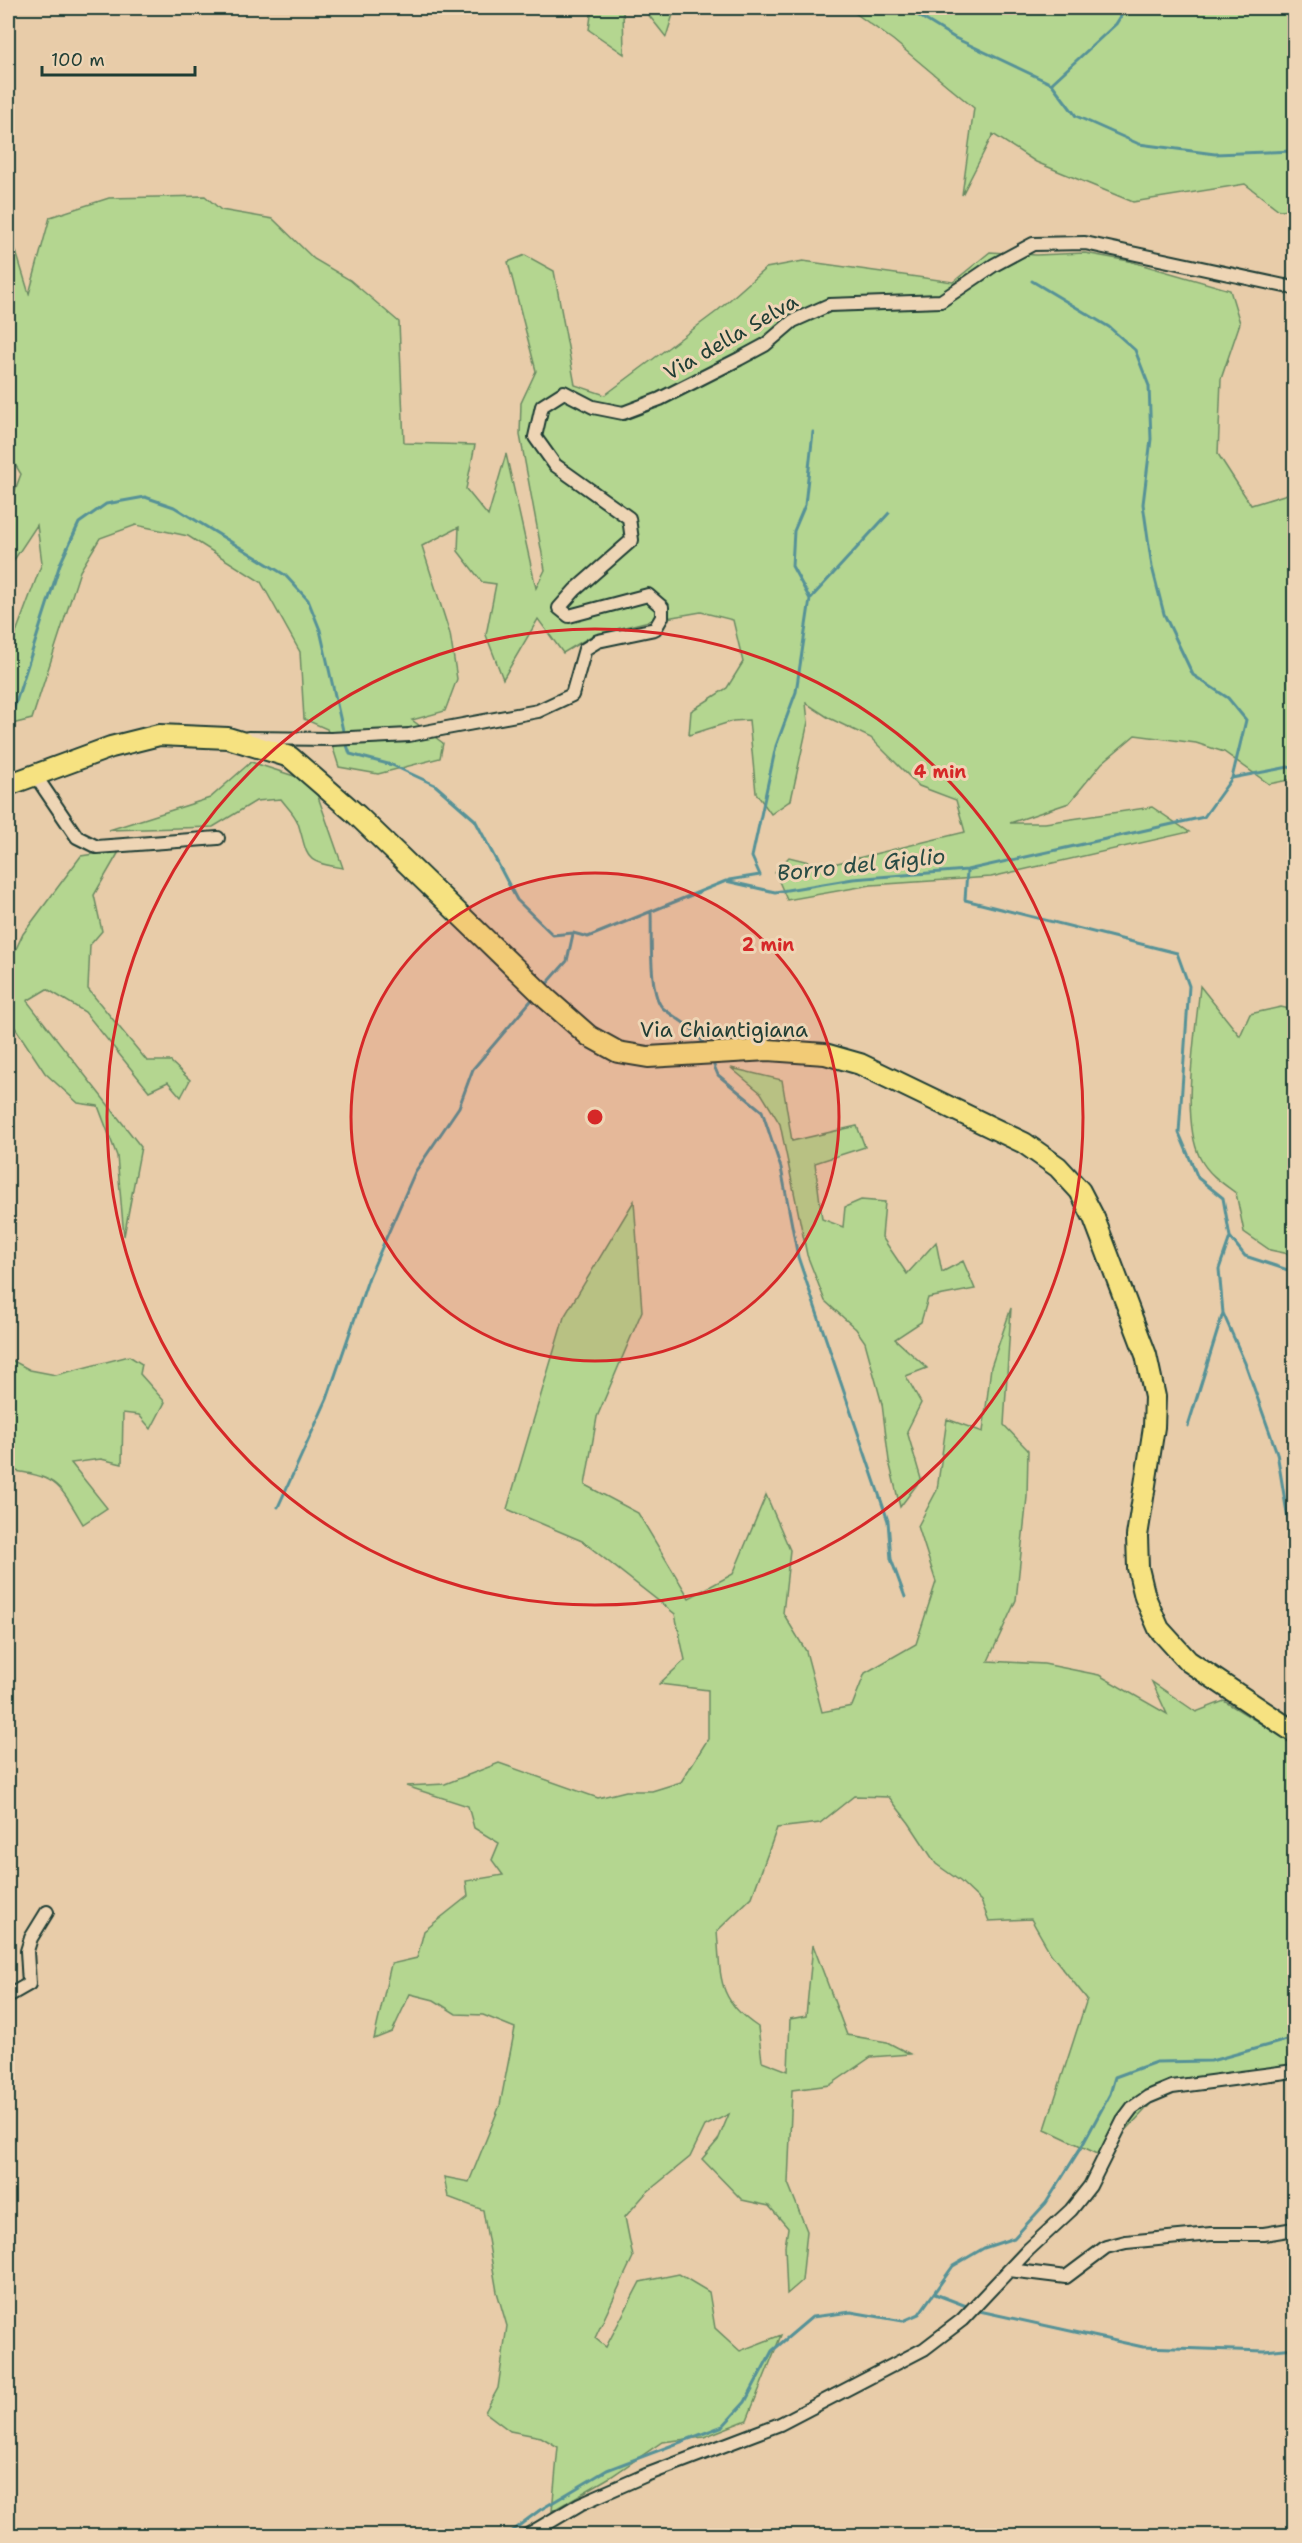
<svg xmlns="http://www.w3.org/2000/svg" width="1302" height="2543" font-family="'Shantell Sans',sans-serif">
	<style>
		.green { fill: #b4d690; stroke: #6a8a62; stroke-width: 1.5 }
		.lines { fill: none; stroke-linecap: round; stroke-linejoin: round }
		.stream { stroke: #579297; stroke-width: 3 }
		.street-casing { stroke: #1f3d34; stroke-width: 16 }
		.primary-casing { stroke: #1f3d34; stroke-width: 24 }
		.street { stroke: #eed5b5; stroke-width: 12 }
		.primary { stroke: #f6e281; stroke-width: 20 }
		.ring { fill: none; stroke: #d62828; stroke-width: 3 }
		.labels { text-anchor: middle; stroke-width: 6; stroke-linejoin: round; paint-order: stroke }
		.street-label { font-size: 21px; fill: #1f3d34; stroke: #eed5b5 }
		.water-label { font-size: 22px; font-style: italic; fill: #284b44; stroke: #eed5b5 }
		.centre { fill: #d62828; stroke: #eed5b5; stroke-width: 3 }
		.ring-label { font-size: 18px; text-anchor: middle; font-weight: bold; fill: #d62828; stroke: #eed5b5; stroke-width: 6; stroke-linejoin: round; paint-order: stroke }
	</style>
	<rect width="100%" height="100%" fill="#e8cca9"/>
	<filter id="ink" filterUnits="userSpaceOnUse"><feTurbulence type="fractalNoise" baseFrequency=".0167" numOctaves="2"/><feDisplacementMap in="SourceGraphic" scale="12" xChannelSelector="R" yChannelSelector="G"/><feConvolveMatrix kernelMatrix="1 2 1 2 8 2 1 2 1" color-interpolation-filters="sRGB"/></filter>
	<g filter="url(#ink)">
		<!-- green -->
		<path class="green" d="M592,8h31l1,46 -35,-24z
			M643,8h32l-9,29z
			M848,8h446v201l-15,1 -34,-26 -112,18 -97,-40 -43,-28 -31,61 12,-87 -81,-68z
			M205,196l16,14 52,9 41,40 36,21 49,42 5,121 71,2 -9,44 22,27 18,-62 30,134 9,-18 -25,-135 1,-32 15,-32 -28,-109 17,-7 29,16 21,114 30,10 111,-83 50,-44 37,-7 150,21 37,-30 46,3 49,-2 44,8 101,29 10,33 -19,56 -3,75 33,51 43,-13v287l-25,5 -45,-32 -28,-9 -61,-8 -33,28 -33,40 -59,20h35l107,-16 37,25 -198,45 -120,8 -84,15 -12,-28 14,-15 36,9 140,-34 -9,-32 -37,-14 -48,-48 -42,-20 -23,-15 2,19 -17,78 -20,14 -15,-21 -7,-73 -16,1 -44,14 2,-24 36,-23 16,-26 -10,-42 -32,-8 -52,9 -56,14 -30,18 -25,-34 -35,60 -17,-44 10,-51 -14,-2 -24,-31 1,-24 -37,19 28,88 7,45 -12,32 -33,9 31,23 -3,15 -62,16 -39,-7 -12,-38 -23,-10 -4,-67 -39,-70 -73,-46 -52,-11 -36,13 -20,33 -48,148 -24,6v-71l34,-91 -5,-38 -29,44v-60l13,-35 -13,-21v-228l21,69 21,-77 59,-19z
			M251,762l46,15 19,14 27,77c-41,-6 -34,-10 -45,-45 -3,-9 -12,-17 -17,-24l-25,2 -43,26 -104,3 101,-32z
			M120,850l-26,45 8,36 -12,14 -2,44 59,72h23l20,19 -9,17 -13,-15 -19,9 -64,-79 -38,-23 -20,12 114,146 -17,89 -7,-80 -19,-50 -20,-3 -33,-30 -37,-56v-51l15,-32 58,-78z
			M1200,986l40,50 10,-22 31,-7 13,3v245l-24,-5 -26,-18 -8,-39c-14,-10 -28,-19 -36,-35 -20,-41 -4,-126 0,-172z
			M731,1068l51,12 10,61 65,-15 8,21 -50,16 7,56 21,8 2,-20 16,-7 24,2 -3,35 25,37 29,-32 6,30 21,-11 12,28 -47,9 -7,24 -26,17 32,29 -21,8 15,27 -14,28 14,48 -21,28 -11,-46 -7,-57 -17,-62 -9,-13 -31,-28 -18,-46 -27,-131 -19,-31z
			M634,1201l8,110 -45,106 -12,68 53,28 51,85 44,-24 33,-79 24,55 -7,63 23,38 16,61 30,-6 13,-33 51,-29 20,-62 -18,-56 19,-36 10,-71 36,13 8,-65 20,-59 -7,117 24,25 -1,47 -11,103 -28,61 56,3 55,11 68,39 -15,-32 44,30 28,-11 70,43v330l-123,8 -69,74 -57,-27 42,-130 -36,-45 -20,-35 -42,2 -8,-20 -21,-20 -24,-17 -27,-41 -20,-26 -35,-1 -34,27 -43,5 -25,69 -35,34c4,46 -1,68 41,96l4,34 26,10 2,-52 16,-3 7,-71 34,90 40,7 23,12 -39,3 -41,28 -38,5 -4,93 19,48 -5,50 -15,13 -2,-48 3,-18 -19,-22 -27,-6 -40,-41 16,-19 11,-26 -24,12 -15,31 -44,36 -21,24 8,40 -38,81 11,9 34,-65 39,-8 30,18 6,36 25,23 41,-16 -34,85 -43,17 -42,5 -50,34 -60,35 6,-64 -17,-10 -31,-6 -25,-19 13,-24 9,-62 -10,-34 -14,-82 -35,-13 -4,-20 25,5 31,-77 15,-77 -32,-13 -27,-1 -22,-14 -24,-6 -18,38 -18,7 17,-75 26,-6 7,-27 44,-35 -2,-15 37,-6 -11,-15 7,-17 -25,-15 -6,-22 -62,-20 39,-2 54,-21 99,35 28,-7h26l29,-9 27,-43v-49l-49,-6 26,-24 -10,-46 -93,-73 -75,-32 57,-192z
			M129,1356l13,8 -2,10 25,28 -14,27 -12,-14 -16,-2 -1,51 -21,-5 -30,4 36,45 -24,16c-25,-42 -25,-47 -75,-54v-112l22,12 26,5z"/>
		<g class="lines">
			<!-- stream -->
			<path class="stream" d="M906,8l49,30 97,46 24,32 63,28 76,10 79,-3
				M1052,83l64,-59 10,-16
				M1032,281l77,46 26,23 14,36 2,53 -8,65 9,63 12,47 29,61 35,23 18,22 -14,58
				M810,599l-18,-33 2,-35 11,-26 8,-73
				M8,727l52,-163 19,-41 27,-19 39,-7 29,10 111,68 23,25 12,30 24,105
				M346,742l4,12 42,11 43,20 40,35 42,80 36,35 20,-2 15,4 138,-56 49,11 78,-13 114,-9 237,-53 28,-39 62,-12
				M967,871l-2,29 212,53 12,33 -10,147 19,45 25,20 7,39 -11,32 4,44 22,50 32,90 17,102
				M729,880l31,-5 -8,-18 24,-111 20,-54 14,-93 79,-86
				M651,913c1,21 -3,84 13,96 15,12 33,19 41,38
				M544,987l23,-26 6,-27
				M712,1061l6,14 44,36 19,57 17,89 90,264 3,38 14,38
				M1230,1237l15,19 49,16
				M1188,1426l35,-113
				M278,1507l49,-108 42,-122 46,-105 44,-65 14,-38 62,-73
				M935,2294l34,13
				M975,2310l168,37 122,4 29,-3
				M505,2536l35,-26 67,-40 116,-44 22,-24 27,-51 40,-34 39,-5 52,9 16,-7 34,-48 31,-18 30,-10 32,-35 37,-59 27,-50 5,-17 41,-15 55,-1 83,-23"/>
			<!-- street casing -->
			<g class="street-casing">
				<path id="street" d="M248,738l83,1 78,-4 129,-24 34,-16 13,-46 13,-8 57,-12 7,-12v-10l-14,-12 -79,21 -10,-8 16,-18 57,-50 -3,-22 -74,-53 -20,-28 7,-31 22,-14 29,15 30,6 37,-14 79,-40 26,-14 28,-24 36,-16 112,-4 53,-36 39,-21 52,-1 209,45
					M35,775l42,62 20,10 121,-9
					M8,1996l21,-12 -2,-33 4,-13 16,-26
					M1009,2270l57,7 40,-30 20,-5 85,-8h53l30,-5
					M526,2536l54,-32 66,-29 134,-51 144,-75 38,-29 66,-70 43,-40 19,-24 33,-66 9,-12 16,-11 24,-10 122,-16"/>
			</g>
			<!-- primary casing -->
			<g class="primary-casing">
				<path id="primary" d="M8,785l103,-38 48,-12 69,3 62,19 67,58 191,185 41,36 29,16 30,5 120,-7 57,4 35,10 164,79 34,24 22,24 14,27 52,137 9,42 -1,30 -17,109 1,32 7,29 14,32 29,32 106,71"/>
			</g>
			<!-- street -->
			<use href="#street" class="street"/>
			<!-- primary -->
			<use href="#primary" class="primary"/>
		</g>
	</g>
	<!-- distance rings -->
	<circle cx="595" cy="1117" r="244" fill="#d62828" fill-opacity=".12"/>
	<g class="ring">
		<circle cx="595" cy="1117" r="244"/>
		<circle cx="595" cy="1117" r="488"/>
	</g>
	<g class="labels">
		<!-- street labels -->
		<g class="street-label">
			<text transform="translate(731 337) rotate(-30)" y="7">Via della Selva</text>
			<text x="724" y="1037">Via Chiantigiana</text>
		</g>
		<!-- water labels -->
		<g class="water-label">
			<text transform="translate(861 864) rotate(-6)" y="8">Borro del Giglio</text>
		</g>
	</g>
	<circle cx="595" cy="1117" r="9" class="centre"/>
	<g class="ring-label">
		<text x="940" y="778">4 min</text>
		<text x="768" y="951">2 min</text>
	</g>
	<!-- margin -->
	<rect width="1302" height="2543" fill="none" stroke="#eed5b5" stroke-width="30"/>
	<rect x="15" y="15" width="1272" height="2513" fill="none" stroke="#1f3d34" stroke-width="2" filter="url(#ink)"/>
	<!-- scale -->
	<path d="M42 66v9h153v-9" fill="none" stroke="#1f3d34" stroke-width="3"/>
	<text x="51" y="66" font-size="18" fill="#1f3d34" stroke="#eed5b5" stroke-width="4.5" paint-order="stroke">100 m</text>
</svg>
